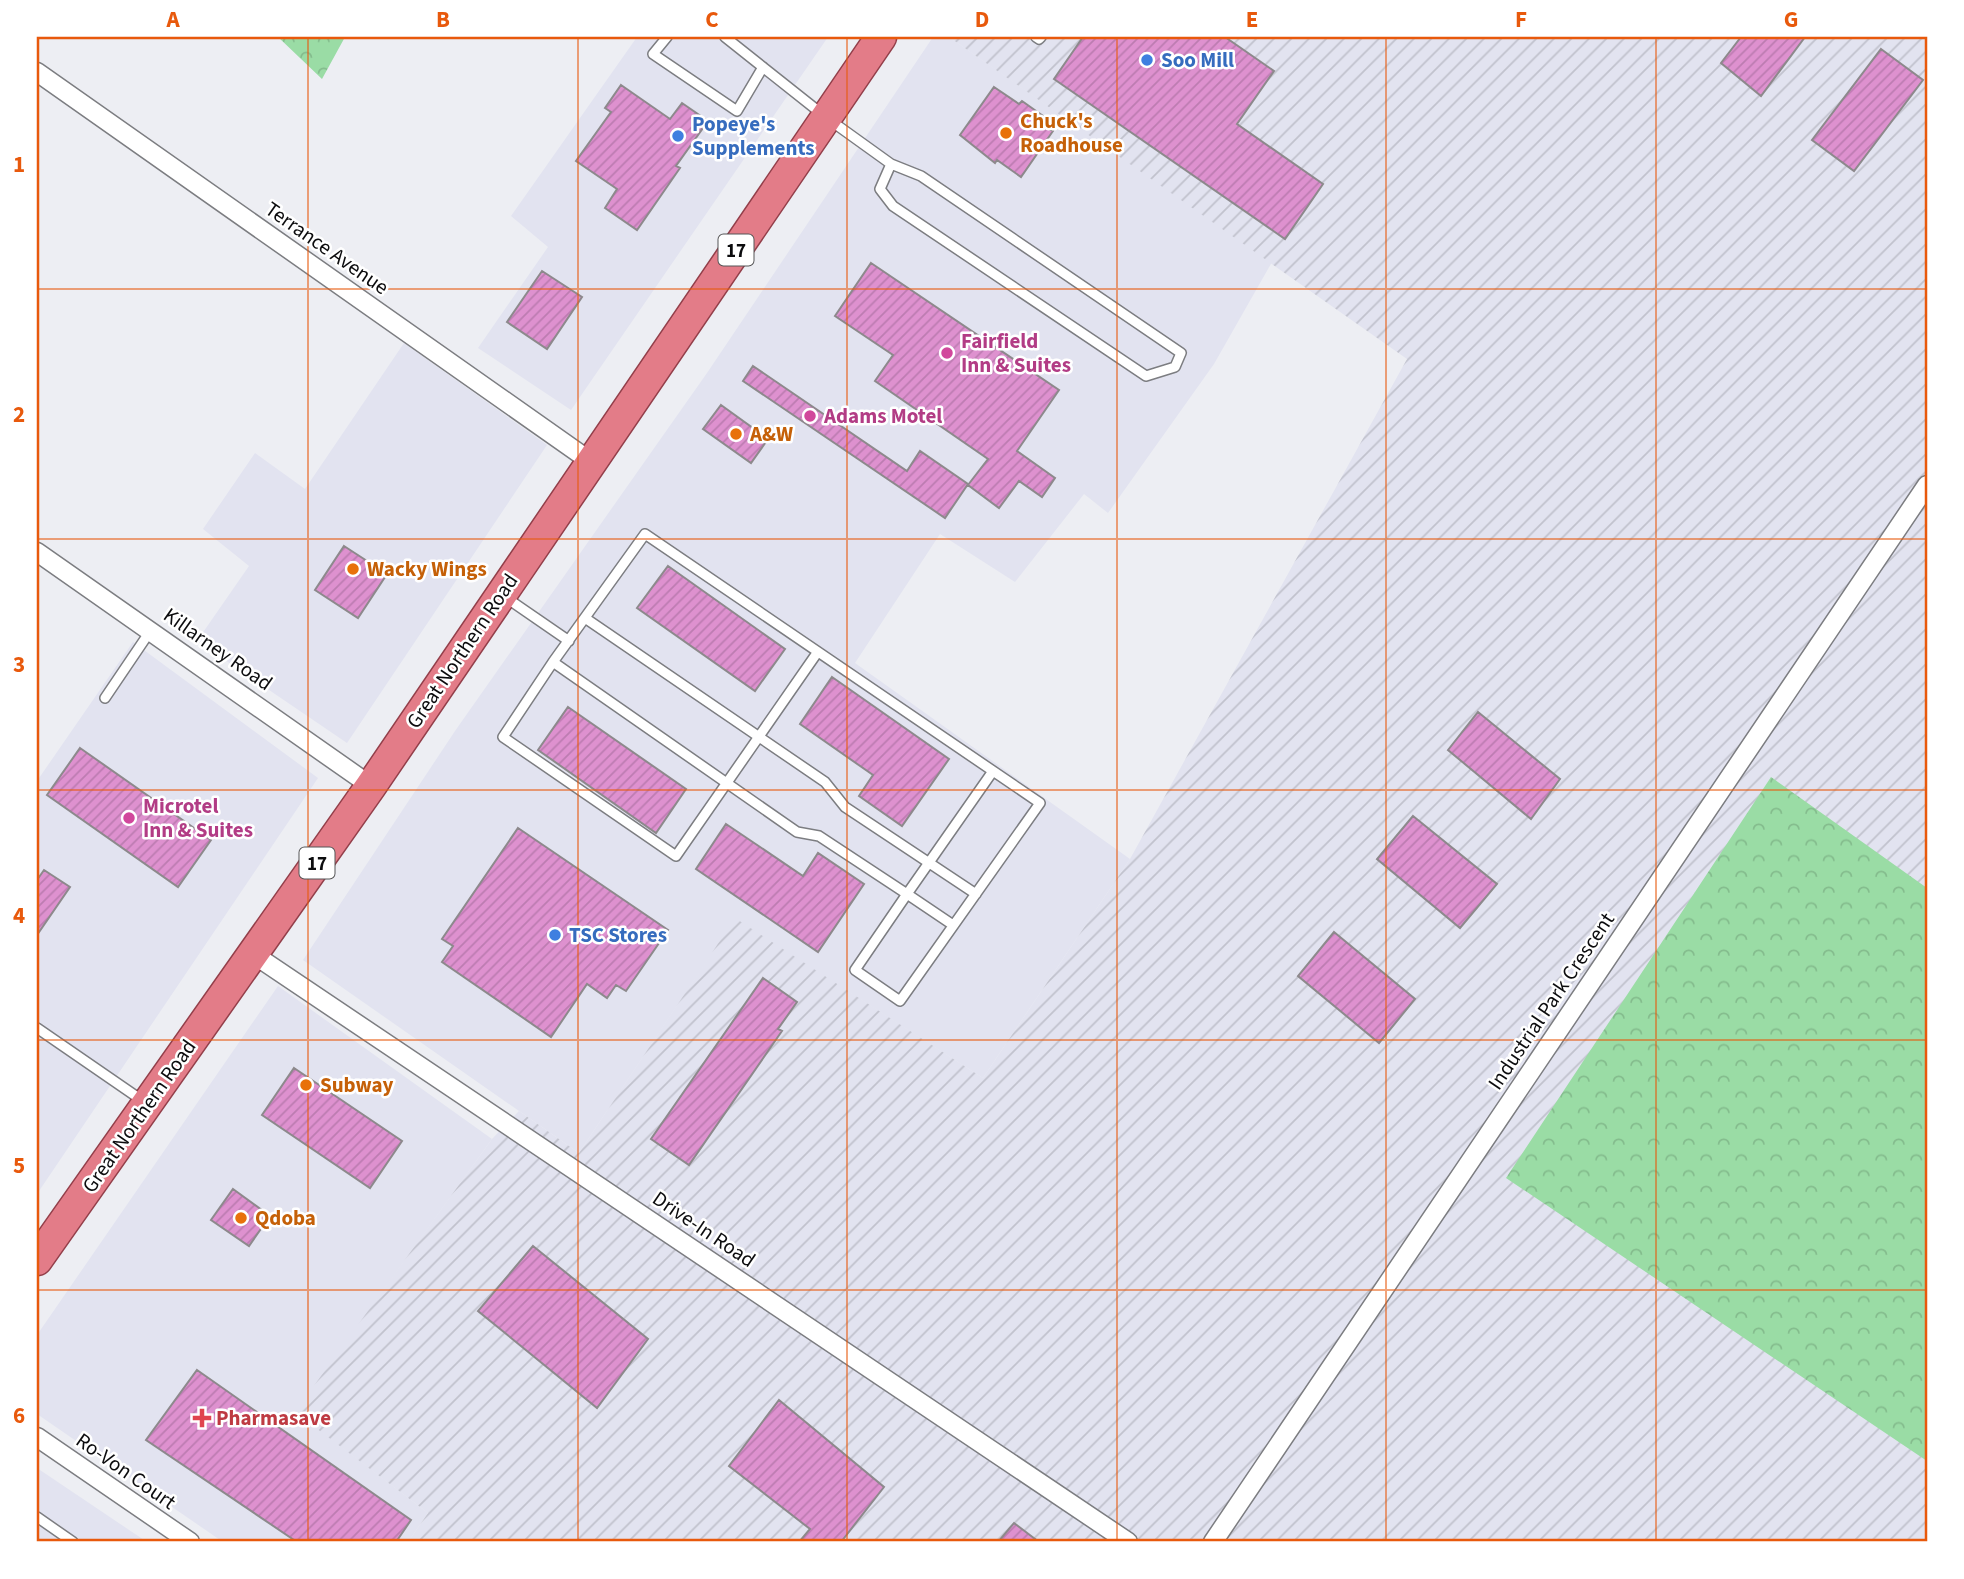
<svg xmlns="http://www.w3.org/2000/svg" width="1964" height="1579" font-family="'Source Sans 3',sans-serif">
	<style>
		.built { fill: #e2e3f0 }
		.industrial { fill: url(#industrial-furrows) }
		.forest { fill: url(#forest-crowns) }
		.building { fill: url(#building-hatch); stroke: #8d898c; stroke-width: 2 }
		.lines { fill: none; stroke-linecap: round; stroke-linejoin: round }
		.service-casing { stroke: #7c7d81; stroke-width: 12 }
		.minor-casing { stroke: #7c7d81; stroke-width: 21 }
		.trunk-casing { stroke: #933f4a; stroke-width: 33 }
		.service { stroke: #fff; stroke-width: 9 }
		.minor { stroke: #fff; stroke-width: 18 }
		.trunk { stroke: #e37c88; stroke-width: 30 }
		.grid { fill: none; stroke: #e8590c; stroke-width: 2; stroke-opacity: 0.55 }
		.shop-dot { fill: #3f7fe0; stroke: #fff; stroke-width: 2.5 }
		.food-dot { fill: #e8710a; stroke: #fff; stroke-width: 2.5 }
		.hotel-dot { fill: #d1479c; stroke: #fff; stroke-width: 2.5 }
		.health-dot { fill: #e0444e; stroke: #fff; stroke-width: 2.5 }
		.labels { text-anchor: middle; stroke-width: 5; stroke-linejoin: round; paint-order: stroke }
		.shield { fill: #fff; stroke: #555556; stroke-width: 2 }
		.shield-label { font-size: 19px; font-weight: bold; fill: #0c0c0e }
		.shop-label { font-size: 21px; font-weight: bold; fill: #366cbe; stroke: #fff; text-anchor: start }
		.food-label { font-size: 21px; font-weight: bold; fill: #c56008; stroke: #fff; text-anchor: start }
		.street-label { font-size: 21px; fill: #0c0c0e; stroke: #fff }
		.hotel-label { font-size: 21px; font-weight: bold; fill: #b23c85; stroke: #fff; text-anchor: start }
		.health-label { font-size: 21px; font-weight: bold; fill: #be3a42; stroke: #fff; text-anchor: start }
		.neatline { fill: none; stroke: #e8590c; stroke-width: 2.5 }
		.grid-label { font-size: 23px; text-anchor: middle; font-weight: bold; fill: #e8590c }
	</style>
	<defs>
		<pattern id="industrial-furrows" width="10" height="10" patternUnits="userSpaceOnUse" patternTransform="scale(1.75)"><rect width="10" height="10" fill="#e2e3f0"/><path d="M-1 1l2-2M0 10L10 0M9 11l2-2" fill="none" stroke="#c1c2cd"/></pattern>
		<pattern id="forest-crowns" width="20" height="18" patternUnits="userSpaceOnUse" patternTransform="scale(1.75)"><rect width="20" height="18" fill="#9adca5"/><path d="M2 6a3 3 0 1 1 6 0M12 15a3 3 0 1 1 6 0" fill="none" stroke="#84bc8d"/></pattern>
		<pattern id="building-hatch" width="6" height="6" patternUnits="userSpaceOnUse" patternTransform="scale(1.75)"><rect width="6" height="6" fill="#de91cf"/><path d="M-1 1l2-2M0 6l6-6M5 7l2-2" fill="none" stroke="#bd7cb1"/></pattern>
	</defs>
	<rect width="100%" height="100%" fill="#edeef3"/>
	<!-- built -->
	<path class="built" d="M637,37h191l-257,373 -93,-62 70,-101 -37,-31z
		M933,37h16l323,225 -58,102 -106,149 -24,-19 -69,88 -75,-48 -85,129 275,196 -147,219 -248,-159 -156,234 -276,-193 152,-229 252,-358z
		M404,343l143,102 -200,298 -150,-102 52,-75 -46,-37 52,-76 50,36z
		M133,642l185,136 -281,416v-413z
		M278,986l214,153 -196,273 132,101 -20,29h-185l-186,-128v-79z
		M37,1468l110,74h-110z"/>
	<!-- industrial -->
	<path class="industrial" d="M949,37h978v1505h-1519l20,-29 -133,-101 197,-273 27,-28 60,42 156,-235 248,160 147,-219 277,-500z"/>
	<!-- forest -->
	<path class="forest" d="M278,37h67l-23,42z
		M1771,777l156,111v573l-421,-283z"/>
	<!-- building -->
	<path class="building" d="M1083,37h142l49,34 -37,53 86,60 -38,55 -231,-160z
		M1741,37h64l-44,59 -40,-33z
		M1881,49l42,31 -69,91 -42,-31z
		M621,85l49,34 12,-16 26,18 -32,45 4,2 -43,62 -32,-22 12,-19 -41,-28 35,-49 -6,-4z
		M994,87l25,17 3,-3 31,22 -4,6 4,2 -32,46 -24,-17 -2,3 -35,-28z
		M871,263l188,127 -42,61 38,27 -13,19 -23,-16 -20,27 -31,-23 20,-26 -113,-78 18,-26 -58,-39z
		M542,271l40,26 -35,52 -40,-27z
		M753,366l154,105 13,-20 48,33 -23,34 -202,-137z
		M721,405l47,34 -17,24 -48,-34z
		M344,546l43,28 -29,44 -43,-28z
		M668,566l117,83 -30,42 -118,-83z
		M832,677l117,82 -47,67 -43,-30 14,-21 -73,-51z
		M568,707l118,82 -30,44 -118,-83z
		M1478,712l82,67 -29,40 -83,-69z
		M80,748l131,92 -33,47 -131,-92z
		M1413,816l84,68 -37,44 -83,-69z
		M726,824l77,52 15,-23 46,31 -46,68 -122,-83z
		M518,828l150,102 -42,61 -10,-6 -9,13 -20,-14 -36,53 -109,-75 11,-16 -11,-7z
		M44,870l26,17 -33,48v-55z
		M1334,932l81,67 -36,44 -81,-67z
		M763,978l34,24 -19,27 4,2 -93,134 -38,-26z
		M294,1068l108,73 -32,47 -108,-73z
		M233,1189l37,27 -21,30 -38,-26z
		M533,1246l115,93 -51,69 -119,-97z
		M197,1370l214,150 -15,22h-99l-151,-102z
		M779,1400l105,87 -43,55h-42l11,-13 -81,-63z
		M1014,1523l25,19h-41z"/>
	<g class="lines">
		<!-- service casing -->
		<g class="service-casing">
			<path id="service" d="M667,37l-14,17 84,57 26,-44
				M725,37l102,81 64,46 -11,25 13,17 253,170 29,-9 6,-14 -260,-177 -30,-12
				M1036,37l3,2 2,-2
				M505,597l64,44
				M585,618l240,164 20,25 131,87
				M817,653l-141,203 -173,-119 50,-75 92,-128 395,269 -140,198 -45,-31 52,-76 46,31
				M553,662l244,170 22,4 88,58 86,-123
				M105,698l46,-68
				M37,1028l106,73
				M37,1517l36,25"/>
		</g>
		<!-- minor casing -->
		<g class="minor-casing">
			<path id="minor" d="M37,72l553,389
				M37,552l334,234
				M253,954l875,588
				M37,1437l153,105
				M1213,1542l714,-1057"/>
		</g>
		<!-- trunk casing -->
		<g class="trunk-casing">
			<path id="trunk" d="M37,1260l334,-474 510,-749"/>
		</g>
		<!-- service -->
		<use href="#service" class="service"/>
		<!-- minor -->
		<use href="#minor" class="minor"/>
		<!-- trunk -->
		<use href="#trunk" class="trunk"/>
	</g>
	<!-- grid -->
	<path class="grid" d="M308,37v1505M578,37v1505M847,37v1505M1117,37v1505M1386,37v1505M1656,37v1505M37,289h1890M37,539h1890M37,790h1890M37,1040h1890M37,1290h1890"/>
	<!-- markers -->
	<g class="shop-dot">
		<circle cx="1147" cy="60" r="7"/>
		<circle cx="678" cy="136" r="7"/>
		<circle cx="555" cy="935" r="7"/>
	</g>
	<g class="food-dot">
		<circle cx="1006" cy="133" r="7"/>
		<circle cx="736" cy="434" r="7"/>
		<circle cx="353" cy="569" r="7"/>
		<circle cx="306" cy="1085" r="7"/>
		<circle cx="241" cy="1218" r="7"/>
	</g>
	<g class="hotel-dot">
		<circle cx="947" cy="353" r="7"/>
		<circle cx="810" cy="416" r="7"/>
		<circle cx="129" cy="818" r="7"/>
	</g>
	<path class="health-dot" d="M198.5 1407.5h7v7h7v7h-7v7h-7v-7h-7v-7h7z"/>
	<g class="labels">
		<!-- shield labels -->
		<g class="shield">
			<rect x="718.5" y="234.5" width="35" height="31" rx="5"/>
			<rect x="299.5" y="847.5" width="35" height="31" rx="5"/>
		</g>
		<g class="shield-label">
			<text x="736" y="257">17</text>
			<text x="317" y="870">17</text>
		</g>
		<!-- shop labels -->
		<g class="shop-label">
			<text x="1161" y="67">Soo Mill</text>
			<text x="692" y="131">Popeye's<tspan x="692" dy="24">Supplements</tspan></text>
			<text x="569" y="942">TSC Stores</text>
		</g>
		<!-- food labels -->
		<g class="food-label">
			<text x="1020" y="128">Chuck's<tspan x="1020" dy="24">Roadhouse</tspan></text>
			<text x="750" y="441">A&amp;W</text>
			<text x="367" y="576">Wacky Wings</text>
			<text x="320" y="1092">Subway</text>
			<text x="255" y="1225">Qdoba</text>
		</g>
		<!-- street labels -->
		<g class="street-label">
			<text transform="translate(327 248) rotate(35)" y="7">Terrance Avenue</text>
			<text transform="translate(218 649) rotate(35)" y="7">Killarney Road</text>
			<text transform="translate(462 651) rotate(-56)" y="7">Great Northern Road</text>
			<text transform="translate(1551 1001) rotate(-56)" y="7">Industrial Park Crescent</text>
			<text transform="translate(139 1116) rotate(-55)" y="7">Great Northern Road</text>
			<text transform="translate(704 1229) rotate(34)" y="7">Drive-In Road</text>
			<text transform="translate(126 1471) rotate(35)" y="7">Ro-Von Court</text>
		</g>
		<!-- hotel labels -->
		<g class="hotel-label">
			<text x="961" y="348">Fairfield<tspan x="961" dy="24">Inn &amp; Suites</tspan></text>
			<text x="824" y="423">Adams Motel</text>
			<text x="143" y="813">Microtel<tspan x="143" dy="24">Inn &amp; Suites</tspan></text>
		</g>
		<!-- health labels -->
		<g class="health-label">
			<text x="216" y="1425">Pharmasave</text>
		</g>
	</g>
	<!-- border -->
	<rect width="1964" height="1579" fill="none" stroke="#ffffff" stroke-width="77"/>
	<rect x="38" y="38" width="1888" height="1502" class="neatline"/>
	<g class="grid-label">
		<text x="173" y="27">A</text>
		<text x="443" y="27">B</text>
		<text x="712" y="27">C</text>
		<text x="982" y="27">D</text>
		<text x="1252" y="27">E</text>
		<text x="1521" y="27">F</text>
		<text x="1791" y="27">G</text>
		<text x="19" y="172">1</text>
		<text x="19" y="422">2</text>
		<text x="19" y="672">3</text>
		<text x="19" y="923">4</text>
		<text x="19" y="1173">5</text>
		<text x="19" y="1423">6</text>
	</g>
</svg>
